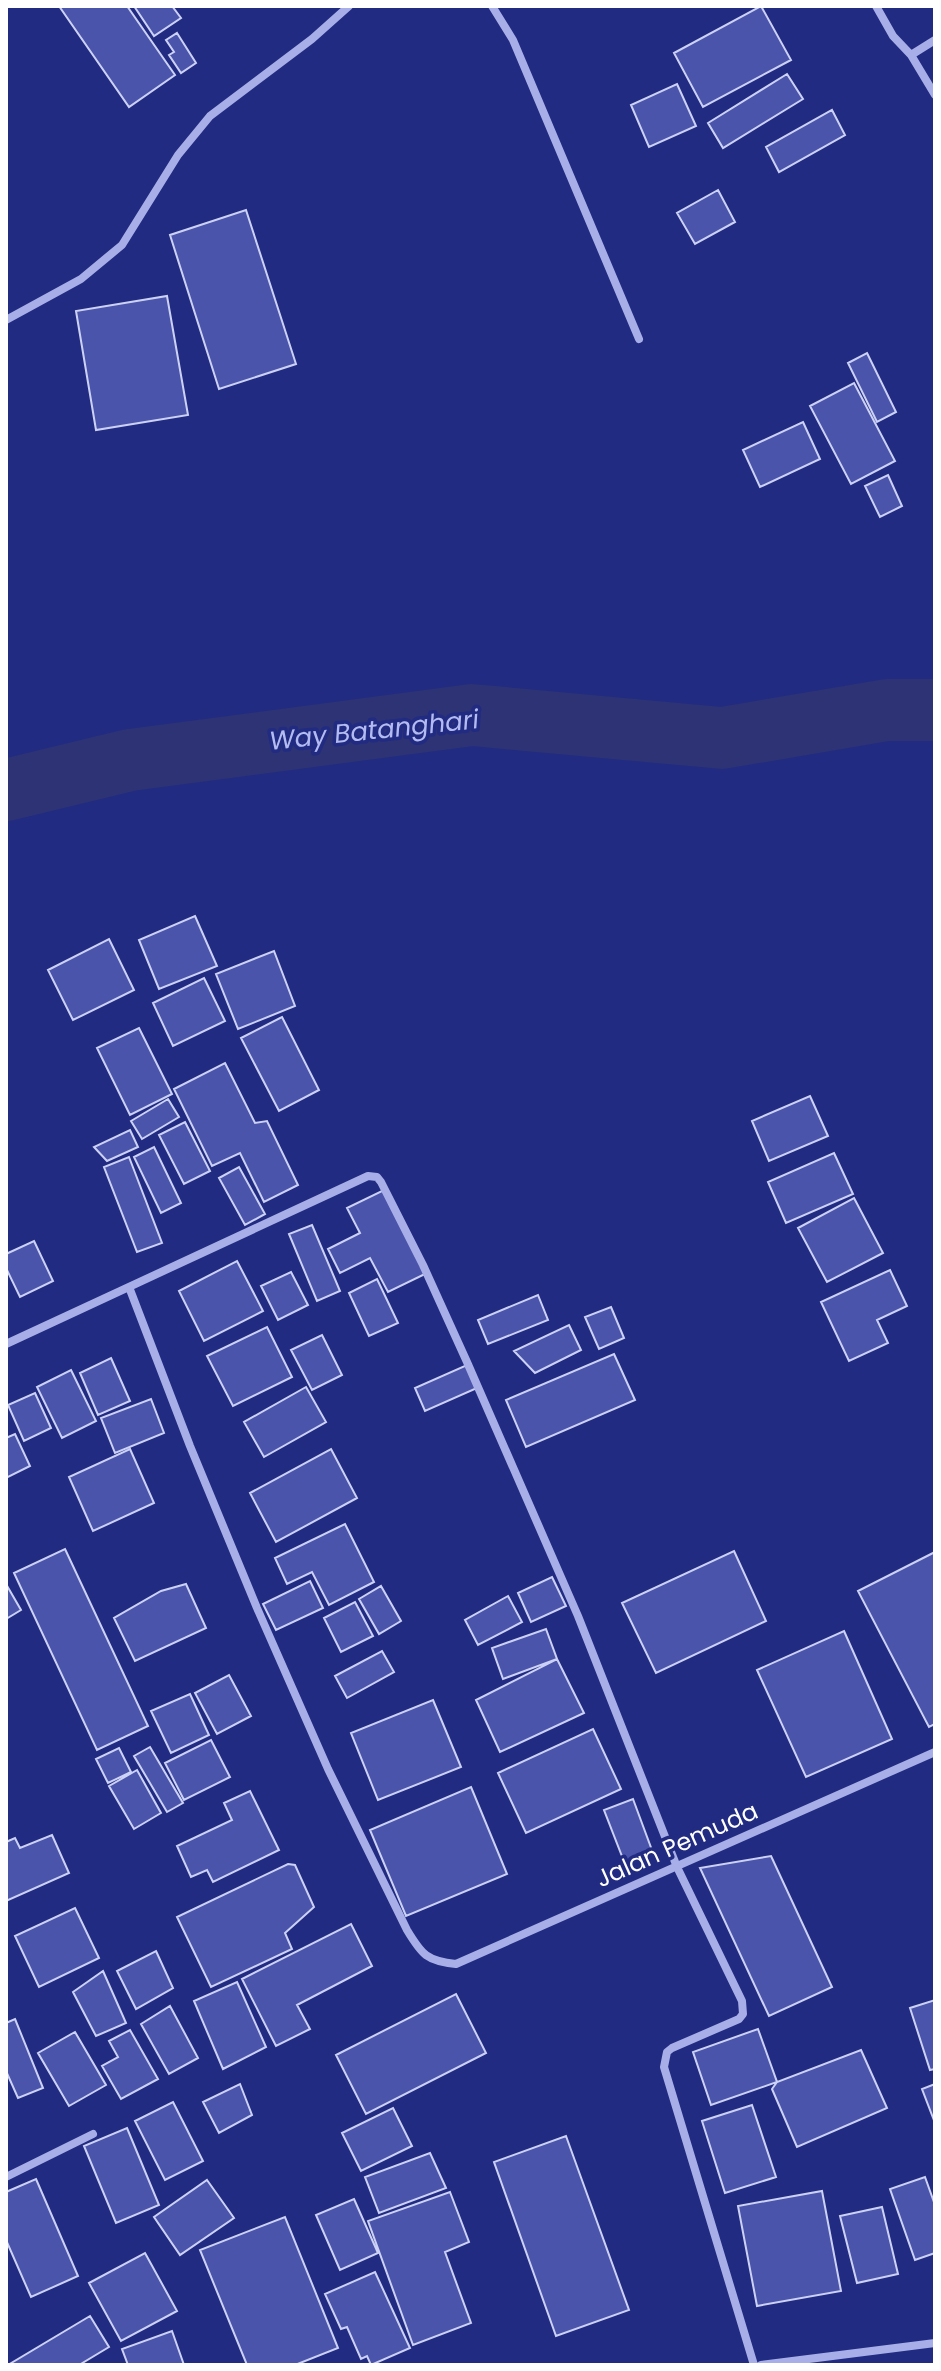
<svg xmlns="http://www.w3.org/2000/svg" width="941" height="2371" font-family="Poppins,sans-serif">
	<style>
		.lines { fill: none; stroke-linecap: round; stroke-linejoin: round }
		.river { stroke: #2d3375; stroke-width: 62 }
		.building { fill: #4a54ab; stroke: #ccd1f6; stroke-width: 2 }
		.street { stroke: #a8afe8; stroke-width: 8 }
		.labels { text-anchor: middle; stroke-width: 7; stroke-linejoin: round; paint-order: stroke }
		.street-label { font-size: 24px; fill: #fff; stroke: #212b82 }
		.water-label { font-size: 26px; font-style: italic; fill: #b3bbf0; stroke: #212b82 }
	</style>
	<rect width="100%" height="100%" fill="#212b82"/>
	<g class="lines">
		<!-- river -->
		<path class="river" d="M6,790l124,-30 342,-45 250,23 165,-28h48"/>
	</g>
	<!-- building -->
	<path class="building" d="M59,6h68l48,69 -46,32z
		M134,6h38l9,12 -27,18z
		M761,6l30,54 -88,47 -29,-54z
		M177,33l19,30 -15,10 -12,-18 5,-3 -8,-12z
		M787,74l16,25 -80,49 -15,-25z
		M677,84l19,42 -47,21 -18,-42z
		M832,110l13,25 -66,37 -13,-25z
		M718,190l17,32 -40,22 -18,-31z
		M246,210l50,154 -77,25 -49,-154z
		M167,296l21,119 -92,15 -20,-119z
		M867,353l29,59 -19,10 -29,-59z
		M854,383l41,78 -44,23 -41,-78z
		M803,422l17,37 -60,28 -17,-37z
		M888,475l14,31 -22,11 -15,-31z
		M195,916l22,50 -58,23 -20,-49z
		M109,939l25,51 -61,30 -25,-50z
		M274,951l21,55 -57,23 -22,-55z
		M204,978l21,43 -52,25 -20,-43z
		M282,1017l37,73 -40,21 -38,-73z
		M139,1028l33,66 -42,21 -33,-67z
		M225,1063l30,60 12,-2 31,64 -34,17 -24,-49 -28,13 -38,-77z
		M810,1096l18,40 -59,25 -17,-40z
		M168,1099l11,18 -37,22 -11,-18z
		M185,1122l25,49 -26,13 -25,-49z
		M130,1130l8,17 -31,14 -13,-14z
		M154,1147l27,56 -20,10 -27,-56z
		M834,1153l19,41 -67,29 -18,-41z
		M129,1157l33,86 -25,9 -33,-85z
		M239,1167l26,47 -20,11 -26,-47z
		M384,1190l41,84 -37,18 -18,-34 -30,15 -12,-24 32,-16 -13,-25z
		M854,1198l29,55 -56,29 -29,-54z
		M312,1225l28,66 -23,10 -28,-67z
		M34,1241l19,40 -33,16 -14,-29v-14z
		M237,1261l26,50 -59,30 -25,-50z
		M890,1270l17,36 -30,14 11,23 -39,18 -28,-59z
		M291,1272l17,33 -30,15 -17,-34z
		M377,1279l21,44 -29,13 -20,-43z
		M538,1295l10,25 -60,24 -10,-24z
		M611,1307l13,31 -25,11 -14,-32z
		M569,1325l12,25 -46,23 -21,-22z
		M267,1327l25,50 -59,29 -26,-50z
		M322,1335l20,40 -30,15 -21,-40z
		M614,1354l21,46 -109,47 -20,-47z
		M111,1358l19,43 -32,14 -18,-42z
		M467,1365l10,23 -52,23 -10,-23z
		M71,1370l25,51 -34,17 -25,-51z
		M306,1387l20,35 -62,35 -20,-35z
		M35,1393l16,35 -27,13 -16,-36z
		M151,1399l13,34 -49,20 -14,-35z
		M15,1434l15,32 -24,12v-40z
		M130,1449l24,54 -61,28 -24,-54z
		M331,1449l26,49 -81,44 -26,-49z
		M345,1524l29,58 -45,23 -17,-33 -25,12 -12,-26z
		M65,1549l83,177 -51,24 -83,-177z
		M734,1551l32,70 -110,52 -34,-70z
		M935,1552v172l-6,3 -71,-136z
		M552,1577l14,29 -35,16 -13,-29z
		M310,1581l13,27 -47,22 -13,-26z
		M6,1584l15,26 -15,9z
		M186,1584l20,44 -71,33 -21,-43 47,-27z
		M381,1586l20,35 -22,13 -20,-35z
		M508,1596l14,26 -44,23 -13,-25z
		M355,1602l18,34 -32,16 -17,-34z
		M546,1629l11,30 -54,20 -11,-31z
		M844,1631l48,108 -86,38 -49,-107z
		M382,1651l12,21 -47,26 -12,-22z
		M557,1659l27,54 -84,39 -24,-52z
		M229,1675l22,41 -34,18 -22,-41z
		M190,1694l19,41 -38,18 -20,-42z
		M433,1700l28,67 -83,33 -27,-67z
		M593,1729l28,60 -95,44 -28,-60z
		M211,1740l19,37 -46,23 -19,-37z
		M150,1747l33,56 -16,9 -33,-56z
		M119,1748l12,24 -23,11 -12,-24z
		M137,1770l24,43 -27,16 -25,-43z
		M471,1787l36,87 -101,42 -36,-86z
		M250,1791l29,59 -66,32 -6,-12 -16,7 -14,-31 55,-26 -8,-17z
		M633,1799l20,54 -28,11 -21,-54z
		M52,1835l17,38 -63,28v-59l9,-4 5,10z
		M771,1856l61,131 -63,29 -69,-148z
		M288,1864l7,1 19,42 -29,26 7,16 -81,38 -34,-70z
		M75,1908l24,50 -60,29 -24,-51z
		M351,1924l21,42 -75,39 13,24 -34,17 -34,-67z
		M156,1951l17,37 -37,21 -19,-38z
		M103,1971l23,52 -30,13 -23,-44z
		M237,1982l29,65 -43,22 -29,-68z
		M456,1994l30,59 -120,61 -30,-59z
		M935,2000v69l-5,1 -20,-62z
		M170,2006l28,52 -29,16 -28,-50z
		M15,2019l28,69 -25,10 -12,-27v-48z
		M758,2029l19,53 -66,23 -18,-53z
		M130,2030l28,49 -37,20 -19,-33 16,-9 -9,-16z
		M75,2032l31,53 -37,21 -31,-53z
		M861,2050l26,58 -90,39 -25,-58 5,-7z
		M240,2084l12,31 -33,18 -16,-31z
		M935,2084v39l-13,-34z
		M173,2102l30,59 -38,19 -30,-59z
		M752,2105l24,72 -51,16 -23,-72z
		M393,2108l19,38 -51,25 -19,-38z
		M127,2128l32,77 -43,18 -32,-77z
		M566,2136l63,174 -73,26 -62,-174z
		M430,2153l16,35 -67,25 -14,-36z
		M925,2177l10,28v48l-20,7 -25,-71z
		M36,2179l42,97 -47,21 -25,-57v-48z
		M207,2180l27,38 -54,37 -26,-38z
		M822,2191l19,100 -84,15 -19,-100z
		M450,2192l19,50 -24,10 26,71 -58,22 -45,-124z
		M354,2199l24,54 -38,17 -24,-55z
		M882,2207l16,67 -41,9 -17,-67z
		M285,2217l53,131 -43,17h-48l-47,-115z
		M145,2253l32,58 -56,30 -32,-58z
		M375,2272l35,76 -39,17 -4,-9 -6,3 -14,-32 -6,2 -16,-35z
		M90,2316l19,31 -30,18h-71z
		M172,2331l12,34h-56l-6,-16z"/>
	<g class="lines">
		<!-- street -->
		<path class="street" d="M492,6l21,34 126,299
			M876,6l17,30 18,19 24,-15
			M911,55l24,40
			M6,320l75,-41 41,-34 56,-90 32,-39 102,-77 37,-33
			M129,1287l61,159 67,162 71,161 79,161c15,25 20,31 49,34l479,-212
			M6,1344l362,-168 9,1 4,5 42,83 44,97 111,254 99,251 65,134 1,13 -4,5 -67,29 -5,4 -3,15 90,298
			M6,2177l87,-43
			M761,2365l174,-22"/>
	</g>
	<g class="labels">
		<!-- street labels -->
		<g class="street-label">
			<text transform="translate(677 1845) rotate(-24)" y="8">Jalan Pemuda</text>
		</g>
		<!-- water labels -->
		<g class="water-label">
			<text transform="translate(374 730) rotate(-6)" y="9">Way Batanghari</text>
		</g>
	</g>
	<!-- border -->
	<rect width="941" height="2371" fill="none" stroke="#ffffff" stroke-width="16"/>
</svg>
